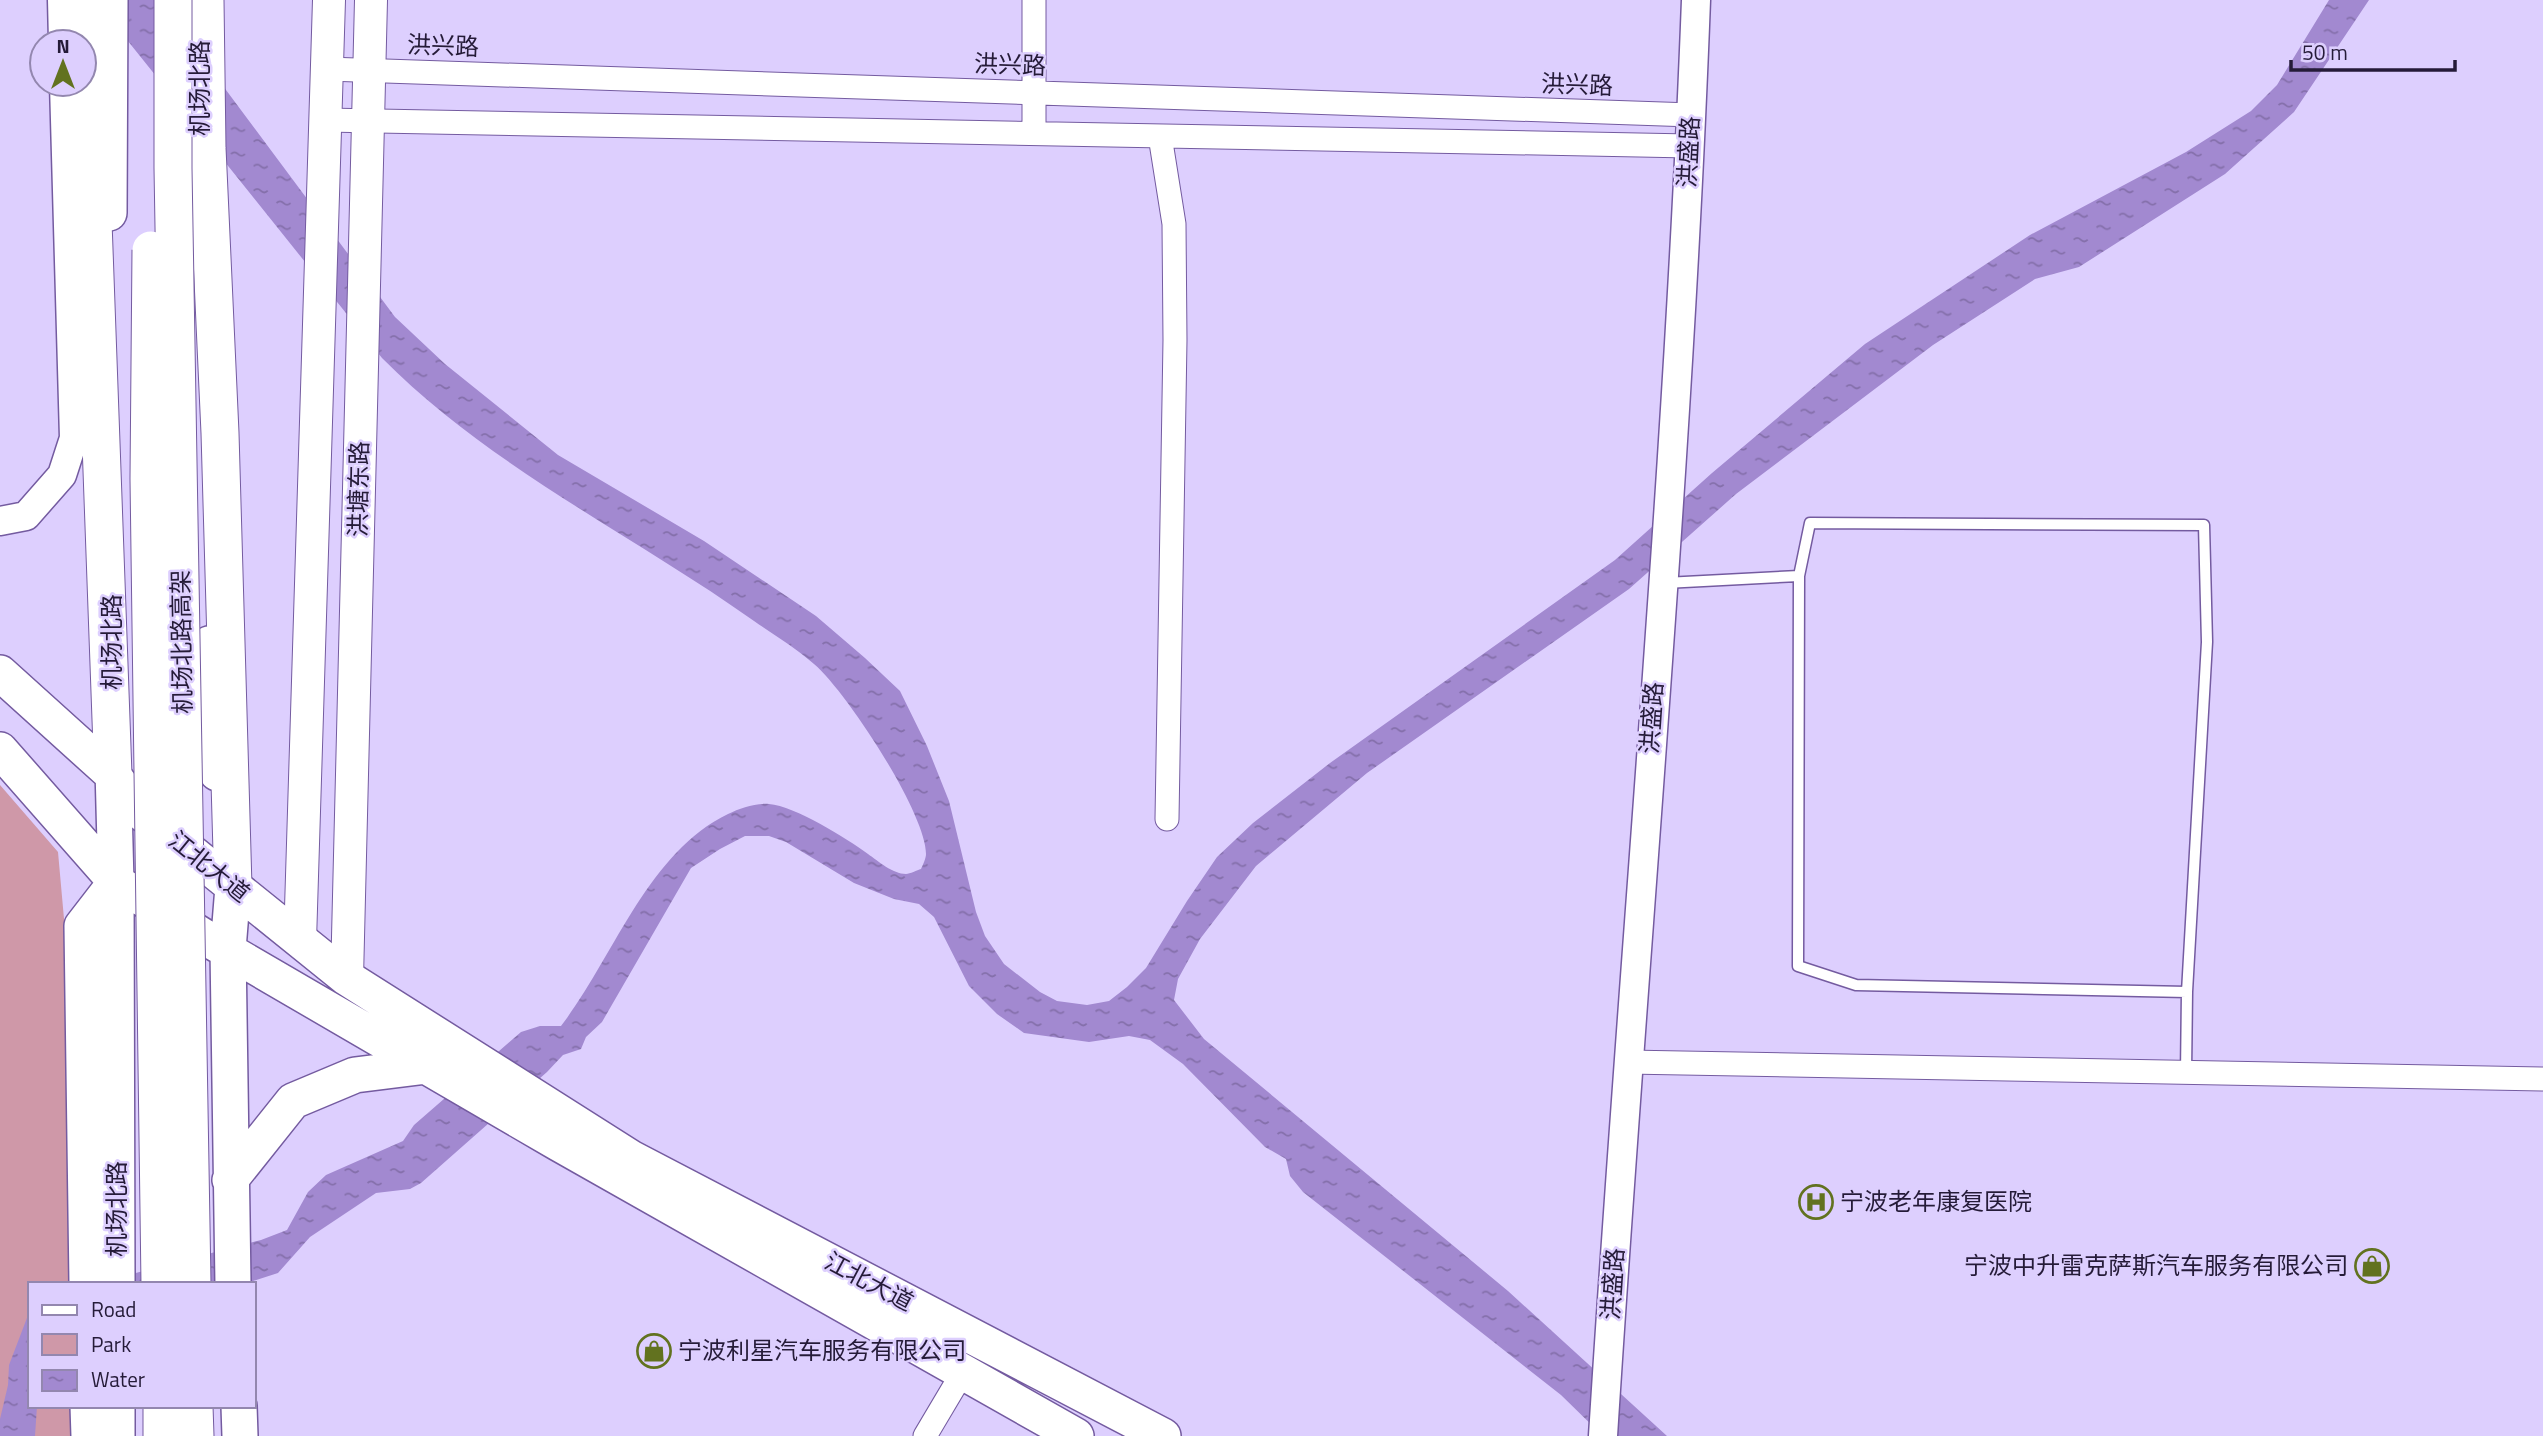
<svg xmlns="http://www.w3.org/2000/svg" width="2543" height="1436" font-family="'Titillium Web','Noto Sans SC',sans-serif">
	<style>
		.green { fill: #cf98a8 }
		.water { fill: url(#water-ripples) }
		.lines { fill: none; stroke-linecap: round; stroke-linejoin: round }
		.service-casing { stroke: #745ba0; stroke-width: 13 }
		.minor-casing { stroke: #745ba0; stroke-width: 25 }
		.tertiary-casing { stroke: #745ba0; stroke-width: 31 }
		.secondary-casing { stroke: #745ba0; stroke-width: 34 }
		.primary-casing { stroke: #745ba0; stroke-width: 38 }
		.trunk-casing { stroke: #745ba0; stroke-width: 39 }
		.service { stroke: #fff; stroke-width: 10 }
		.minor { stroke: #fff; stroke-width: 23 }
		.tertiary { stroke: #fff; stroke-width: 28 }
		.secondary { stroke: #fff; stroke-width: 32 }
		.primary { stroke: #fff; stroke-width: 35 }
		.trunk { stroke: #fff; stroke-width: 37 }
		.trunk-bridge-casing { stroke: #745ba0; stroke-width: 39; stroke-linecap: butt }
		.trunk-bridge { stroke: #fff; stroke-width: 37 }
		.labels { text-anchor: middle; stroke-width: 5; stroke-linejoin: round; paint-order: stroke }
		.street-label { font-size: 24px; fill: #251b38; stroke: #ddcffe }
		.poi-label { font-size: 24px; fill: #251b38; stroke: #ddcffe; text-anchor: start }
	</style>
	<defs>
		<pattern id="water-ripples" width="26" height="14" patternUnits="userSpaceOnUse" patternTransform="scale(1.75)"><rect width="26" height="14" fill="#a289d0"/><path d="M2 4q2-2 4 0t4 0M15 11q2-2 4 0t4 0" fill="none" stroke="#846faa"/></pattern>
	</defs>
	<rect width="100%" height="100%" fill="#ddcffe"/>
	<!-- green -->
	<path class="green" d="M0,785l58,67 7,78 6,354h-41v122h43v30h-73z"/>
	<!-- water -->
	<path class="water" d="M95,0h64l236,317 50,47 113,91 146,86 112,75 49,42 35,33 27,55 22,55 27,111 9,24 19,28 36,28 17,9 30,4 22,-4 18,-14 19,-19 41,-67 30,-44 36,-34 77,-60 285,-203 97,-87 153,-129 165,-109 156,-83 65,-41 26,-26 52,-85h40l-75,112 -69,62 -146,93 -44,12 -102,66 -197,149 -107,95 -262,184 -111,93 -56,73 -22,40 -4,21 30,39 304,252 159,145h-64l-42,-41 -258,-203 -13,-16 -4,-17 -21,-12 -82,-83 -33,-24 -21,-4 -40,6 -65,-9 -27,-19 -28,-28 -35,-69 -15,-13 -25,-5 -40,-16 -68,-41 -17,-6h-24l-25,13 -29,19 -89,154 -16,15 -5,12 -18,6 -16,17 -126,111 -11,6 -34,4 -66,44 -32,36 -34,11h-150l167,-44 26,-10 21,-38 18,-17 77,-34 11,-16 107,-93 19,-6h21c52,-67 86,-173 167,-212 12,-6 26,-11 41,-10 26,2 77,34 99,50 10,7 25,20 38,20 4,0 11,-4 15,-5 2,-4 5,-11 5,-15 0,-41 -80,-163 -112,-190 -18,-16 -40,-29 -60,-43 -124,-88 -264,-154 -372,-263z
		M30,1310v96h7l-2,30h-35v-17l8,-34 1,-20z"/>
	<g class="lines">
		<!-- service casing -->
		<g class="service-casing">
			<path id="service" d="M1810,523l394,2 3,117 -20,350 -331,-7 -58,-19 1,-390z
				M1665,583l134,-7
				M2186,1073l1,-81"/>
		</g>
		<!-- minor casing -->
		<g class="minor-casing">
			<path id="minor" d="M1034,0v133
				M327,69l1365,46
				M325,120l1365,26
				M1160,136l14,88 1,116 -8,479
				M1627,1062l916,17
				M925,1436l38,-64"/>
		</g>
		<!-- tertiary casing -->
		<g class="tertiary-casing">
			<path id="tertiary" d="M62,0l1,42
				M0,521l26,-5 36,-41 12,-37 -10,-354
				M1603,1436c30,-479 75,-957 93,-1436"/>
		</g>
		<!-- secondary casing -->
		<g class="secondary-casing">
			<path id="secondary" d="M300,941l29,-941
				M347,978l24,-978"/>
		</g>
		<!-- primary casing -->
		<g class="primary-casing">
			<path id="primary" d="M109,213l1,-213
				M209,644v77l8,52
				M0,673l113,102 28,37 206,166 284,180 532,278
				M0,750l116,132 90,56 352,205 518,293
				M113,769l3,113 1,402
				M231,870l2,17 -5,62 5,335
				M230,1180l63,-79 62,-26 72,-9
				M87,1284l-5,-358 34,-44
				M88,1406l1,30
				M117,1406v30
				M239,1406l1,30"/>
		</g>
		<!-- trunk casing -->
		<g class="trunk-casing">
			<path id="trunk" d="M85,0l28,775
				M205,0l2,148 13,285 13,454
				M162,1406v30
				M194,1406l1,30"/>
		</g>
		<!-- service -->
		<use href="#service" class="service"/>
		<!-- minor -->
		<use href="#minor" class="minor"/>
		<!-- tertiary -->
		<use href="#tertiary" class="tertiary"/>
		<!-- secondary -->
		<use href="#secondary" class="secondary"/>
		<!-- primary -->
		<use href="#primary" class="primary"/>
		<!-- trunk -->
		<use href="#trunk" class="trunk"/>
		<!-- trunk-bridge casing -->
		<g class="trunk-bridge-casing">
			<path id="trunk-bridge" d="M173,0v168l19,1116
				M151,250l-2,229 11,805"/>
		</g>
		<!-- trunk-bridge -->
		<use href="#trunk-bridge" class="trunk-bridge"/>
	</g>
	<!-- icons -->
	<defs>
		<g id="hospital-ring" transform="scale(1.75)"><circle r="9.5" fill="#ddcffe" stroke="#62721f" stroke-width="1.5"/><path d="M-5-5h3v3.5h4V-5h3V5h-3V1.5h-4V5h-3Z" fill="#62721f"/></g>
		<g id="shop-ring" transform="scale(1.75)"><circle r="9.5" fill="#ddcffe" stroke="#62721f" stroke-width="1.5"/><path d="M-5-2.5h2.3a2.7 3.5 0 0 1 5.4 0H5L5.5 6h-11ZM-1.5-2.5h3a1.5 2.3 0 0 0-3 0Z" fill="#62721f"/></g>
	</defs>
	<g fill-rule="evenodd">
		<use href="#hospital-ring" x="1816" y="1202"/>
		<use href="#shop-ring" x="2372" y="1266"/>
		<use href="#shop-ring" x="654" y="1351"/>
	</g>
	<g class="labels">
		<!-- street labels -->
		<g class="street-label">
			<text transform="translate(443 46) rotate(2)" y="8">洪兴路</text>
			<text transform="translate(1010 65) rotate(2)" y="8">洪兴路</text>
			<text transform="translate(1577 85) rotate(2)" y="8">洪兴路</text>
			<text transform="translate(200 88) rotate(-90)" y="8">机场北路</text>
			<text transform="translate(1689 152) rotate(-87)" y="8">洪盛路</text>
			<text transform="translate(359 489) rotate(-89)" y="8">洪塘东路</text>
			<text transform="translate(112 642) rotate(-90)" y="8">机场北路</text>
			<text transform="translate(182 642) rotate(-91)" y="8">机场北路高架</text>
			<text transform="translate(1652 718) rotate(-86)" y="8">洪盛路</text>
			<text transform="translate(209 867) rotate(39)" y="8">江北大道</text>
			<text transform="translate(117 1209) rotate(-90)" y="8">机场北路</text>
			<text transform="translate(869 1282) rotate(28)" y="8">江北大道</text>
			<text transform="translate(1613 1284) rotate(-86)" y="8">洪盛路</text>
		</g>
		<!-- poi labels -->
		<g class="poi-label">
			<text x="1840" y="1210">宁波老年康复医院</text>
			<text x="2348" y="1274" text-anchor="end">宁波中升雷克萨斯汽车服务有限公司</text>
			<text x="678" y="1359">宁波利星汽车服务有限公司</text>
		</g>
	</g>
	<!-- legend -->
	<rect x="28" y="1282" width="228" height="126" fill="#ddcffe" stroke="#9387af" stroke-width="2"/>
	<rect x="42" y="1305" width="35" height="10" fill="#ffffff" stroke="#9387af" stroke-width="2"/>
	<text x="91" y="1317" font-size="21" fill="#251b38">Road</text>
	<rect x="42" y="1334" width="35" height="21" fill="#cf98a8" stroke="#9387af" stroke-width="2"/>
	<text x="91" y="1352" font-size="21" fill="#251b38">Park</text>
	<rect x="42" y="1370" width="35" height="21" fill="url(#water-ripples)" stroke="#9387af" stroke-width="2"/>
	<text x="91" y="1387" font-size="21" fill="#251b38">Water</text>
	<!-- north arrow -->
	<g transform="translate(63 63)"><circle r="33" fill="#ddcffe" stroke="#9387af" stroke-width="2"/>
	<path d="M0-5L12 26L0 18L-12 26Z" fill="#62721f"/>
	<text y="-10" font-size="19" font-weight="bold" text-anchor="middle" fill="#251b38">N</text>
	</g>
	<!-- scale -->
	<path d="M2291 60v10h164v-10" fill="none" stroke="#251b38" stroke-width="3.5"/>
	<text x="2302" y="60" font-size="21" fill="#251b38" stroke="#ddcffe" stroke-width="5" paint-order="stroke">50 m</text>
</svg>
